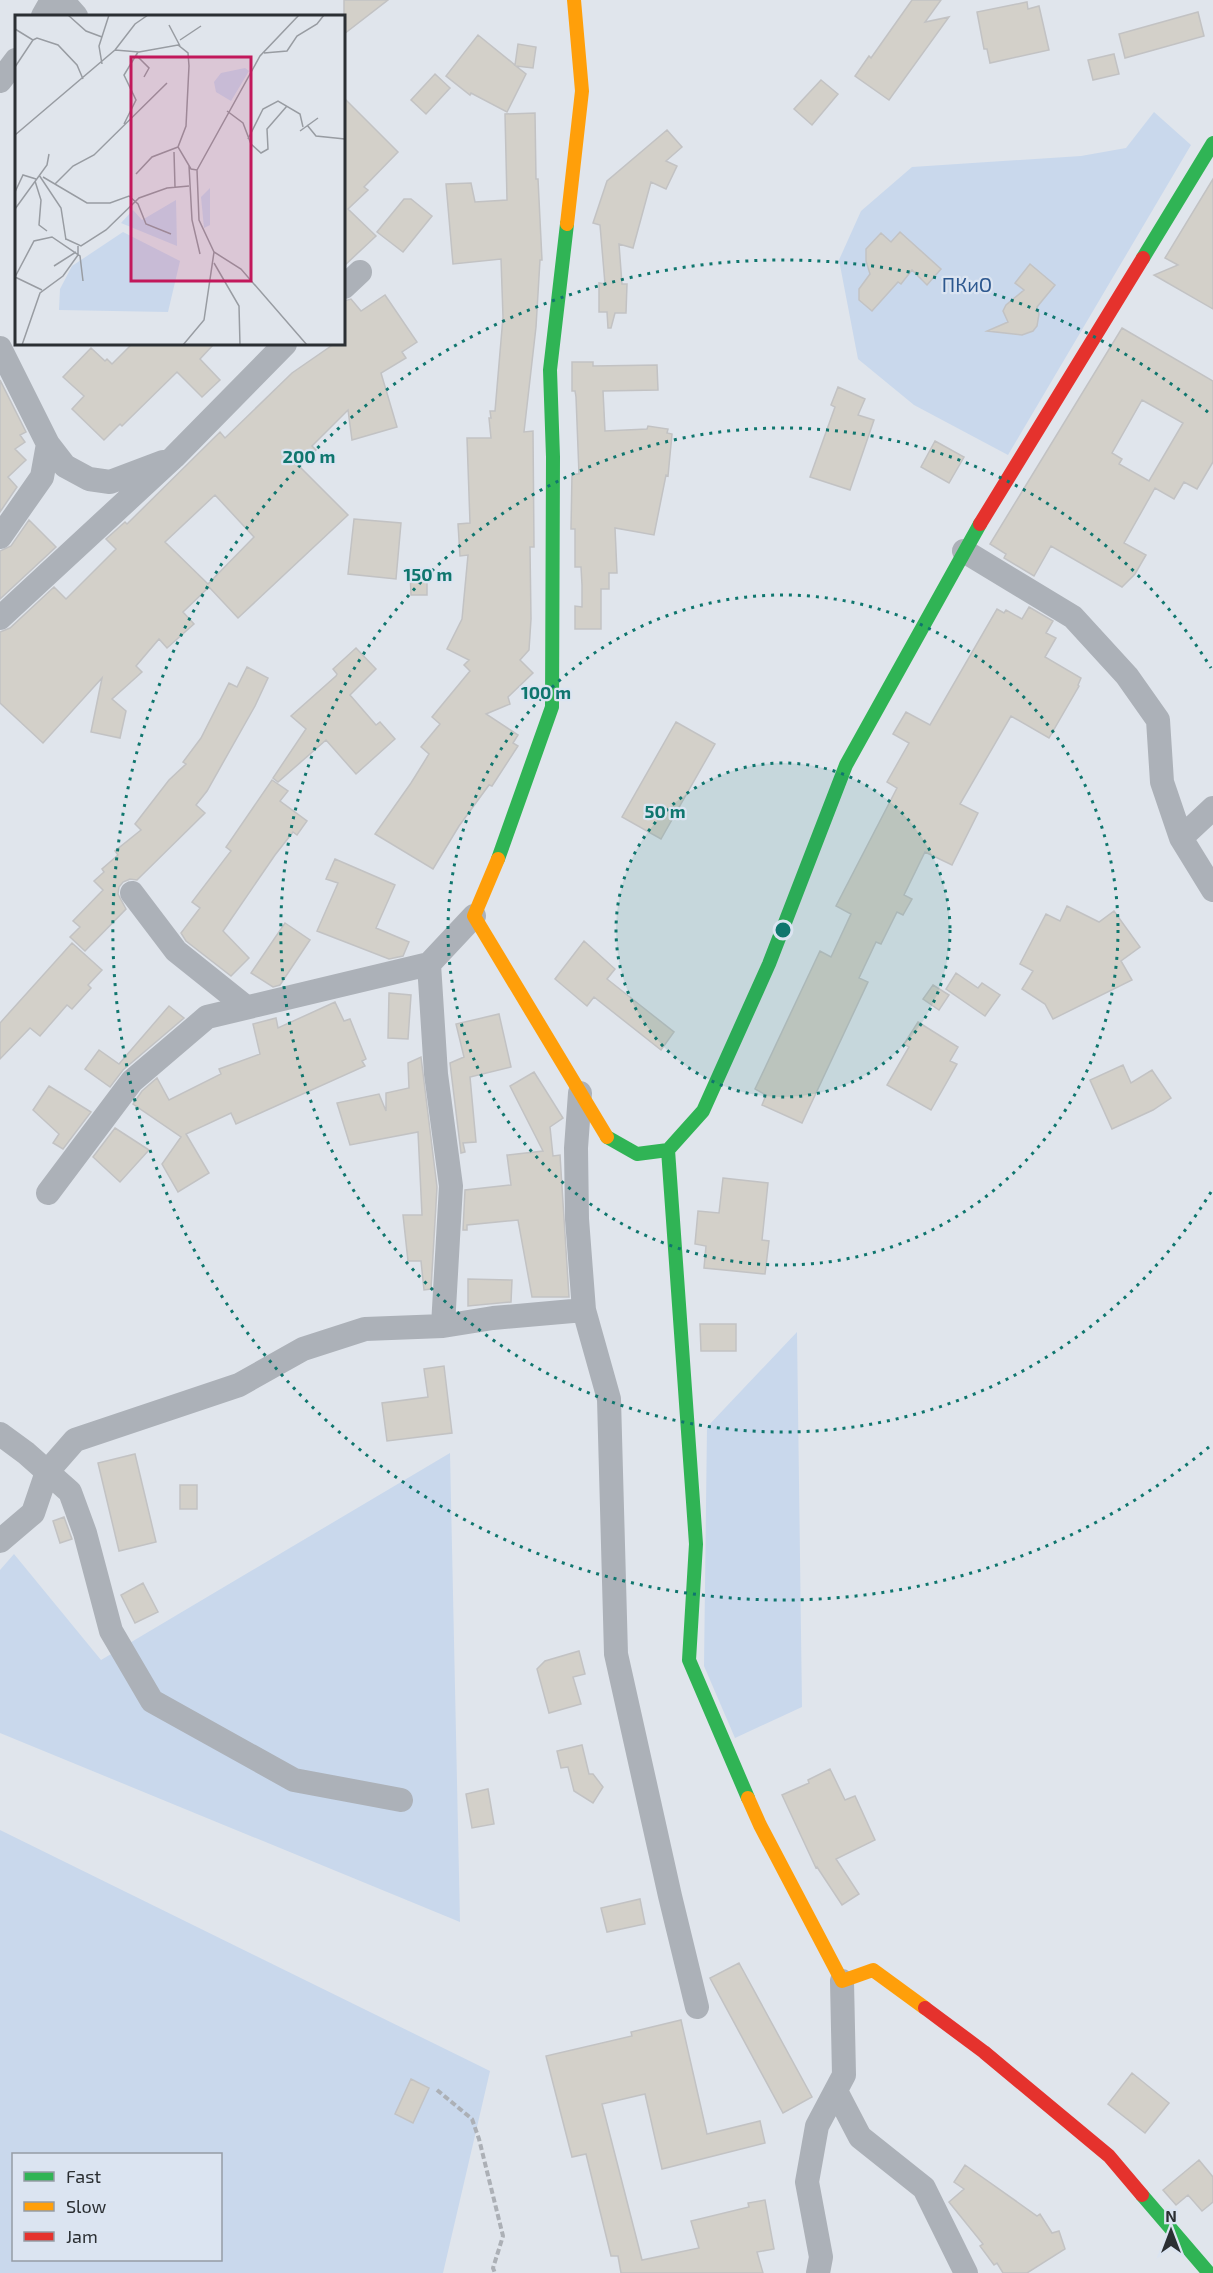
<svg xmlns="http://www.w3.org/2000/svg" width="1213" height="2273" font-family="'Exo 2',sans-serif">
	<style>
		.green { fill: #c9d8ec; fill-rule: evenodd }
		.building { fill: #d3d0c9; stroke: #c2c2c3; stroke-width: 1.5; fill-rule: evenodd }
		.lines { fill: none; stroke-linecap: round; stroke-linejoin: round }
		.path { stroke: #acb0b6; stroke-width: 4; stroke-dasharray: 6 3; stroke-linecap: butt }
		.street { stroke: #acb1b8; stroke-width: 24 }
		.fast { stroke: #30b455; stroke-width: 14 }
		.slow { stroke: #ff9f0a; stroke-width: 14 }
		.jam { stroke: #e5322d; stroke-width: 14 }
		.ring { fill: none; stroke: #0f766e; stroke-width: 3; stroke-dasharray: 3 6 }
		.labels { text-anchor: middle; stroke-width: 4.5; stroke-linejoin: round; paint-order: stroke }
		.park-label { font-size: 20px; fill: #2d588f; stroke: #dbe4f1 }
		.inset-road { fill: none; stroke: #989ca2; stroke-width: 1.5 }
		.view { fill: #c2185b; fill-opacity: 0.15; stroke: #c2185b; stroke-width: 3 }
		.inset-edge { fill: none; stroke: #2b2f33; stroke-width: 3 }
		.centre { fill: #0f766e; stroke: #dbe4f1; stroke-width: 3 }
		.ring-label { font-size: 18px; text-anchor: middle; font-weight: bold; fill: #0f766e; stroke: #dbe4f1; stroke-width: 4.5; stroke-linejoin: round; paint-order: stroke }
	</style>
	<rect width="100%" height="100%" fill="#e0e5ec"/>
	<!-- green -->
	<path class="green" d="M1154,112l37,33 -183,310 -94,-50 -56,-46 -19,-99 22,-49 51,-44 169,-11 45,-8z
		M797,1332l5,375 -67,31 -31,-72 3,-239z
		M450,1453l10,469 -460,-189v-163l14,-16 87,106z
		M0,1830l490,241 -47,202h-443zM14,2154h206v106h-206z"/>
	<!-- building -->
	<path class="building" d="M344,0h44l-44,34z
		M912,0h29l-16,22 24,-5 -60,83 -34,-24 14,-20 2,2z
		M1027,2l1,7 11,-3 10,44 -59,13 -3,-14h-3l-7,-37z
		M1198,12l6,24 -79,22 -6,-24z
		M478,35l37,30 3,-21 18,3 -3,21 -17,-2 10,8 -19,38 -36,-19 -1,2 -24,-19z
		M1114,54l5,20 -26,6 -5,-20z
		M435,74l15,14 -24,26 -15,-14z
		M821,80l17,14 -26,31 -18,-16z
		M344,98l54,54 -34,35 4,3 -20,19 28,27 -32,30z
		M535,113l1,66h2l4,81h-2l-4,67 -12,105 9,-1 1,116h-4l1,72 -2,31 -9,10 13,13 -25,24 2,7 -24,10 32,21 -5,8 5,3 -26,40 -3,-1 -30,41 -26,43 -58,-35 36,-51 18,-29 -8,-7 19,-23 -8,-7 38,-46 -6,-6 5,-5 -22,-11 15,-30 6,-64 -8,1 -2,-32 12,-1 -3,-85h24l-2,-20h2l-1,-7h5l8,-94 -2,-58 -48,5 -7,-80 25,-1 4,19 32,-2 -2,-86z
		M667,130l15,17 -16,14 11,5 -11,23 -15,-7 -18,66 -14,-4 3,40h5l-1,29h-11l-4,15h-3l-1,-16h-8v-29l6,1 -5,-59 -7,-2 14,-42z
		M1213,179v130l-59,-34 24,-10 -13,-7z
		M404,199h7l21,17 -29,36 -26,-20z
		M900,232l41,37 -14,16 -15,-15 -11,14 -3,-2 -26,29 -13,-11v-11l11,-15 -4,-13v-12l15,-16 10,9z
		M1030,264l25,21 -18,22 2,7 -2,12 -4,5 -11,4 -35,-4 21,-9 -5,-11 3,-6 18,-15 -9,-7z
		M385,295l32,47 -15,10 4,6 -25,15 16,54 -45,13 -4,-30 -36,36 4,4 -17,16 49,49 -110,103 -29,-31 -26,25 11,12 -27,24 -8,-9 -23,27 6,6 -30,27 14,12 -6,27 -29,-6 11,-54 -59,65 -43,-40v-71l10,-4 44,-41 12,12 50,-50 -10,-10 19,-17 2,2 93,-92 5,6 67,-65 42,-29h10v-43l7,-2 10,12zM215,495l39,42 -46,47 -43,-42z
		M1122,328l91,53v81l-16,27 -13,-7 -10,17 -19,-11 -31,55 22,12 -11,19 -13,13 -71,-41 -17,30 -30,-18 2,-4 -16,-10zM1142,400l41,23 -34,58 -30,-17 3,-5 -10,-6z
		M132,344h82l-14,15 20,21 -18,17 -25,-25 -55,54 -2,-2 -16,16 -32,-31 12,-13 -21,-19 28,-29 14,13 2,-2 5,5z
		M572,362h21v4l64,-1 1,25 -55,1 2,40 42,-2 1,-3 20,3 -1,4 5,1 -4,42 -2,-1 -12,60 -39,-7 2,45h-8v16h-8v40h-26v-23l7,1v-22l-1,-18h-6v-38h-4l1,-55h7l-3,-77 -1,-6h-3z
		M0,380l26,52 -6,3 5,7 -10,7 11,11 -18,17 9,10 -17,25z
		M838,387l27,12 -7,16 16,5 -24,70 -40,-13 25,-70 -4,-2z
		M935,441l29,16 -15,26 -28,-16z
		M354,519l47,4 -5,56 -48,-5z
		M29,520l27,27 -56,52v-48l11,-5z
		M427,569v26h-16l-1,-25z
		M1029,607l24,14 -7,12 10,5 -11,19 36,21 -3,7 1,1 -30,52 -38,-22 -51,88 18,9 -26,52 -27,-13 -21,43 8,4 -9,16 -6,-3 -16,32 -5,-2 -17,36 9,4 -66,141 -40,-18 4,-10 -11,-6 65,-138 11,6 20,-43 -15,-8 61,-118 -10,-6 22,-39 -16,-9 13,-22 24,13 67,-116 7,4 2,-3 16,9z
		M356,648l20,21 -26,26 26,30 4,-3 15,17 -39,35 -30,-34 -48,42 -5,-4 33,-49 -15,-13 45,-40 1,-2 -4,-5z
		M247,667l21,11 -13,28 -48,85 -11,14 9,8 -68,67 -7,-1 -7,3 -4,5 -1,7 8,15 -41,42 -15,-14 10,-10 -7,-6 30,-31 -9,-9 10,-9 -2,-3 16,-14 -3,-4 26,-21 -6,-6 34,-44 17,-16 -3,-2 18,-24 28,-55 8,4z
		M676,722l39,22 -54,95 -39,-22z
		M272,780l16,11 -8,10 27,20 -10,14 -4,-3 -18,23 -52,76 26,27 -18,18 -45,-35 -5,-8 19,-25 -8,-6 39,-51 -5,-4z
		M335,859l60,26 -19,43 33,14 -6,14 -14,3 -72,-28 21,-48 -12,-4z
		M1067,906l32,16 15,-11 26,36 -19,14 11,19 -79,39 -8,-15 -23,-15 11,-18 -13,-7 26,-50 14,7z
		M285,923l25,17 -30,45 -7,2 -22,-14z
		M584,941l31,28 -8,10 67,53 -13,18 -67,-53 -7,9 -32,-27z
		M72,943l30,27 -14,15 3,3 -19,21 -5,-4 -27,31 -10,-8 -30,31v-36z
		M956,973l22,15 4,-5 18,12 -15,21 -39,-27z
		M933,985l16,10 -10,15 -16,-11z
		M389,993l22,2 -3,44 -20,-1z
		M335,1002l9,19 6,-2 16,40 -4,2 3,5 -129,58 -5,-11 -45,21 23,39 -31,19 -16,-28 19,-27 -48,-33 9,-13 15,-13 12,22 52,-26 -2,-5 41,-15 -7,-30 23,-6 2,10z
		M169,1006l15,12 -61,52 -13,17 -25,-18 14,-19 20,14z
		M499,1014l12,53 -41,10 6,65 -13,1 2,9 -4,1 -11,-90 14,-6 -8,-33z
		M918,1022l40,25 -8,14 7,3 -26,46 -44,-25 22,-38 -5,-3z
		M421,1057l16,130 -6,102 -7,1 -3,-29h-13l-5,-46h19l-4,-83 -68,13 -13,-42 42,-9 7,17v-18l23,-5 -1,-25z
		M1123,1065l8,18 21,-13 19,28 -18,12 -41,19 -22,-49z
		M534,1072l29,46 -13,9 3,29 7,-1 9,142h-37l-14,-77 -51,5v5h-4l2,-40 46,-5 -4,-30 36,-4 -33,-65z
		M49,1086l42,26 -28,37 -10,-6 6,-9 -26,-24z
		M115,1128l34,22 -29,32 -27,-25z
		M723,1178l45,5 -6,57 7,1 -4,33 -61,-6 2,-22 -11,-2 3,-33 21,2z
		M468,1279l44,1 -1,22 -43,4z
		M700,1324h36v27h-35z
		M444,1366l8,67 -65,8 -5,-38 46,-6 -4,-28z
		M135,1454l21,88 -37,9 -21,-88z
		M180,1485h17v24h-17z
		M64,1517l8,22 -12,4 -7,-22z
		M143,1583l15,29 -23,11 -14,-28z
		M579,1651l6,23 -12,3 8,27 -32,9 -12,-44 8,-8z
		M582,1745l7,29h4l10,13 -10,16 -19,-12 -6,-24 -7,1 -4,-17z
		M830,1769l15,31 10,-4 20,44 -39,19 23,35 -17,11 -25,-38 -1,1 -34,-73 27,-12 -1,-3z
		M488,1789l6,35 -22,4 -6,-34z
		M640,1899l5,25 -38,8 -6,-24z
		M739,1963l73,134 -29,16 -73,-135z
		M681,2020l26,114 53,-13 5,22 -103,26 -17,-75 -43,10 40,156 57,-12 -8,-27 58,-14 -1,-4 17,-3 9,49 -17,3 6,21h-142l-3,-17h-7l-25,-102 -14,3 -26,-101 86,-20 -1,-4z
		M1132,2073l37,30 -24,30 -37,-29z
		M411,2079l18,9 -16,35 -18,-9z
		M1199,2160l14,17v25l-11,9 -14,-16 -12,10 -13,-15z
		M965,2165l72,51 3,-2 12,19 7,-2 6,18 -38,24h-24l-6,-10 -3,2 -14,-19 3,-2 -34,-42 15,-13 -10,-7z"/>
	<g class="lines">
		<!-- path -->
		<path class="path" d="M437,2090l35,29 7,20 24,97 -10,32 2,5"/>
		<!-- street -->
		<path class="street" d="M62,0l14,16
			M43,16l9,-16
			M0,81l16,-21
			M344,287l16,-15
			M0,348l48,96 -6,33 -42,60
			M48,444l17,22 24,13 21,3 53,-20
			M964,551l109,66 54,59 31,44 4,62 19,56 32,52
			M0,618l174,-161 111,-113
			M1181,838l32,-30
			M132,893l44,58 70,56
			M429,964l7,110 15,112 -8,140
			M580,1093l-4,55 1,71 7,91 25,89 7,255 54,242 27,111
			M48,1193l84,-112 75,-64 222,-53 45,-48
			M0,1434l26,19 44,39 15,41 26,98 41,70 142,79 107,20
			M0,1541l33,-28 14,-41 28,-32 164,-55 64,-36 62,-20 78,-3 50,-8 91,-8
			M836,2091l24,46 64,51 42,85
			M818,2273l3,-16 -14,-75 10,-56 27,-51 -2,-94"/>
		<!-- fast -->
		<path class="fast" d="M1143,258l70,-115
			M498,859l54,-152 1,-250 -3,-87 17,-146
			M607,1137l30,17 31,-4 35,-39 66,-147 77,-199 134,-241
			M668,1150l28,394 -7,116 59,138
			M1142,2195l67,78"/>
		<!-- slow -->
		<path class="slow" d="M567,224l15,-133 -8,-91
			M498,859l-24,57 133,221
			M748,1798l12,27 82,156 31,-11 52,38"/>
		<!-- jam -->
		<path class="jam" d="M980,524l163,-266
			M925,2008l59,44 125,104 33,39"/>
	</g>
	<!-- distance rings -->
	<circle cx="783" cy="930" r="167" fill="#0f766e" fill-opacity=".12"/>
	<g class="ring">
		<circle cx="783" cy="930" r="167"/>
		<circle cx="783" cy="930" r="335"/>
		<path d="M1211 1192A502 502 0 1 1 1211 668"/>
		<path d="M1209 1447A670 670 0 1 1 1209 413"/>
	</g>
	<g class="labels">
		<!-- park labels -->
		<g class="park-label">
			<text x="967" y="292">ПКиО</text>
		</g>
	</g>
	<!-- overview -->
	<g transform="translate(15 15)">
		<rect width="330" height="330" fill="#e0e5ec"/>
		<path d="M230,53l4,3 -18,30 -15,-9 -2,-10 7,-9zM195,173v37l-6,3 -3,-31zM161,185l1,46 -56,-23 12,-13 9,10zM108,217l57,29 -12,51 -109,-2 1,-21 12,-23z" fill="#c9d8ec"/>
		<path class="inset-road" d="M53,0l18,16 16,6M154,10l11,21M0,14l18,11 -18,27M18,25l4,-2 21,7 19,20 6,14M165,25l21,-14M100,35l20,-26 13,-9M249,38l23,-2 10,-15 20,-12 7,-9M122,41l12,12 -5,9M87,49l-3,-18 10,-31M212,96l16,12 8,21 10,9 7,-4 -1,-20 20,-23M109,109l12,-24 -12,-25 14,-23M292,110l9,11 29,3M285,116l18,-13M0,120l100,-85 24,2 39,-7 10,8 1,13 -3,60 -8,21 13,22 6,1 63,-114 39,-41M233,124l15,-30 15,-8 22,13 3,13M159,137l1,35M174,151l3,54 8,34M182,155l2,50 15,32 27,17 66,76M121,159l16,-17 26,-10M24,160l22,33 5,32M28,162l44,26h23l19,-7 9,8 8,20 25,10M20,166l6,19 -2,25 8,6M40,169l18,-18 21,-11 73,-72M0,177l8,-17 13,4M0,194l32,-44 2,-11M51,224l15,7 25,-16 33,-32 28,-10 22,-2M199,248l25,43 1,39M39,251l22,-14M0,262l19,-36 18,-4 28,19 3,25M0,262l27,13M7,330l18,-52 23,-17 15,-21v-9M168,330l21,-25 10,-68"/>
		<path class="view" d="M116,42h120v224h-120z"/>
		<rect width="330" height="330" class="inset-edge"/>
	</g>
	<circle cx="783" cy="930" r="9" class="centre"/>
	<g class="ring-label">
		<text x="309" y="463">200 m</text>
		<text x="428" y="581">150 m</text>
		<text x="546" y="699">100 m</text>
		<text x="665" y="818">50 m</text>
	</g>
	<!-- legend -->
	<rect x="12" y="2153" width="210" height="108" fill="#dbe4f1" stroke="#959ca5" stroke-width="1.5"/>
	<rect x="24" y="2172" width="30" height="9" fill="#30b455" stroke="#959ca5" stroke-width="1.5"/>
	<text x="66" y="2183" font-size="18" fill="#2b2f33">Fast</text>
	<rect x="24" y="2202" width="30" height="9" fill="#ff9f0a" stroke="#959ca5" stroke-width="1.5"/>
	<text x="66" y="2213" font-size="18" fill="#2b2f33">Slow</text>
	<rect x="24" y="2232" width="30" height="9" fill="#e5322d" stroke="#959ca5" stroke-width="1.5"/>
	<text x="66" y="2243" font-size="18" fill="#2b2f33">Jam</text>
	<!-- north arrow -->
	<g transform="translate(1171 2231)" stroke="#dbe4f1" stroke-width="4.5" paint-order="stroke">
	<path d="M0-4.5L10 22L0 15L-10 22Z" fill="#2b2f33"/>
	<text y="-9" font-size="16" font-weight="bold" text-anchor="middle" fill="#2b2f33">N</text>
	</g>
</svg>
